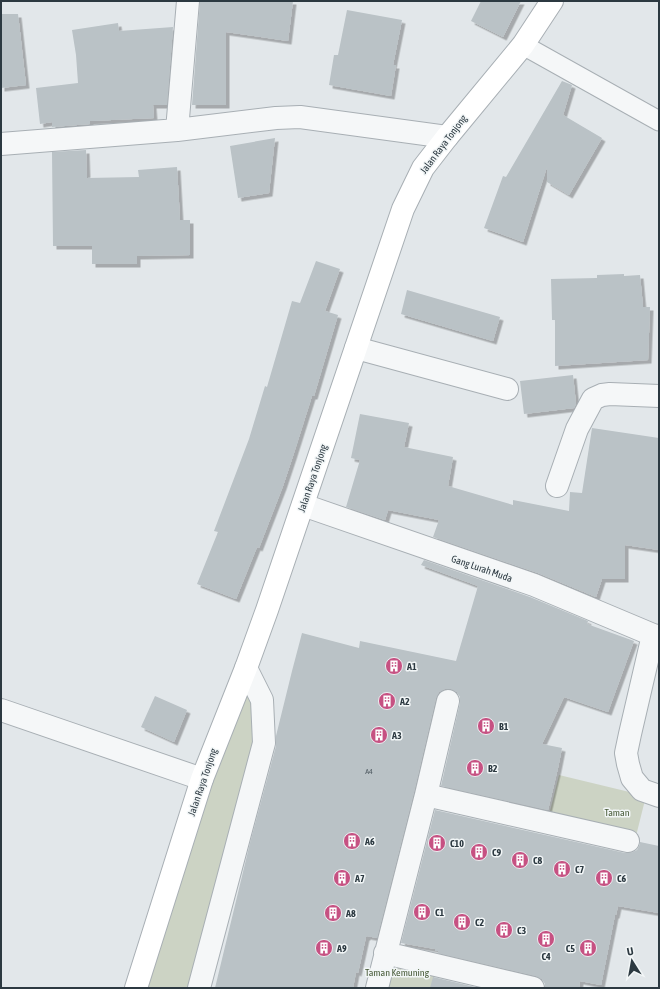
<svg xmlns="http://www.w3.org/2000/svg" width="660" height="989" font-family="'Asap Condensed',sans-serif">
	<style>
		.green { fill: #ccd3c4 }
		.building { fill: #bac2c6; filter: url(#shadow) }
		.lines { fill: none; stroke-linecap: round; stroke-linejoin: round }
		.service-casing { stroke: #a8afb4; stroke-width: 21 }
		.minor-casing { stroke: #a8afb4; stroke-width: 24 }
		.secondary-casing { stroke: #a8afb4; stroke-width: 24 }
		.service { stroke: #f5f7f8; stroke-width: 19 }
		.minor { stroke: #f5f7f8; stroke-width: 22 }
		.secondary { stroke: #fff; stroke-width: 22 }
		.labels { text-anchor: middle; stroke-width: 3; stroke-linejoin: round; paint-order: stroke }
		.number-label { font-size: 8px; fill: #505b62 }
		.street-label { font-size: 10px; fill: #2c3941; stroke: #f2f6f7 }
		.poi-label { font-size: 10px; font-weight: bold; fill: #2c3941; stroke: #f2f6f7; text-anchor: start }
		.park-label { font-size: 10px; fill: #495c3a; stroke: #f2f6f7 }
	</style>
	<defs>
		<filter id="shadow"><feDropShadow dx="3.5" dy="3.5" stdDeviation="0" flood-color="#0004"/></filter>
	</defs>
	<rect width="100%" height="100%" fill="#e2e7ea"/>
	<!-- green -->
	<path class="green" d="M246,668l18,75 -65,245h-63z
		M559,775l87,21 -11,44 -87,-21z
		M385,953l52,12 -6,23h-54z"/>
	<!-- building -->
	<path class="building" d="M200,1h93l-5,40 -62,-9v73h-34z
		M481,1h40l-18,36 -32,-16z
		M347,10l55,10 -9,45h3l-5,31 -62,-11 5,-30h4z
		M1,14h17l8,71 -25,3z
		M118,23l1,8 54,-4 -6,78h-14l1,13 -64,3v3l-38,3v-5l-12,2 -4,-36 42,-5 -2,-28 -4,-25z
		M562,81l10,4 -9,30 39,23 -33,57 -22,-13v-15l-24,75 -39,-14 19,-52 3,1z
		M275,138l-6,55 -31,5 -8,-52z
		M86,150l1,28 52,-1 -1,-7 39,-3 3,53h10v35l-53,1v8h-45v-18h-39l-1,-94z
		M316,261l24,8 -15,42 13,4 -24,81h-2l-19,60 -10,30 -24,62 -2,-1 -21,52 -39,-15 21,-52 -4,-1 35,-92 16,-53 2,1 25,-86 8,2z
		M624,274v2l16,-1 3,32h7l-2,53 -93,6v-46h-3l-1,-41 46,-1v-3z
		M407,290l93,27 -7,24 -92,-27z
		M573,375l3,29 -2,4 -50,6 -4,-33z
		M360,414l49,9 -5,24 49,10 -5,29 65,19v-5l56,11 1,-19 12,1 10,-65 67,10v112l-34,-5v34h-23l-6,18 -58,-24 -105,-36 6,-17 -51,-10 -3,10 -39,-13 14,-47 -9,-2z
		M424,560l106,37 58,24 -1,3 47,17 -26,71 -44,-15 -22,47 20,4 -4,20 -10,42 -107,-24 19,-83v-6l-3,-5 -6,-3h-6l-6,3 -3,6 -22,94 -37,146 -10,-2v1h-1l-8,36 -2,-1 -3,16h-138l35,-145 26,-97v-10l16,-65 10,-38 57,15 1,-7 96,20 22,-75 -57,-21z
		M155,696l32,14 -13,32 -33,-15z
		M435,810l190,43h6l6,-3 3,-6v-2l19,4v67l-41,-7 -2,9h-1l-14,70 -21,-4 -1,7h-34v-4l-3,-5 -6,-3 -98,-23v-2h-3v-2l-34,-6z
		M433,977l46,11h-49z"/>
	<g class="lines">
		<!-- service casing -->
		<g class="service-casing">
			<path id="service" d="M523,45l136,76"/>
		</g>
		<!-- minor casing -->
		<g class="minor-casing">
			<path id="minor" d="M177,130l11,-129
				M1,144l176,-14 99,-12 24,-1 147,20
				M356,348l151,41
				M557,486l20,-57 16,-30 9,-4 8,-1 49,2
				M303,505l231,80 119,50 6,1
				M653,635l-23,99 -4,19 2,11 4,14 10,12 17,6
				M1,710l201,69
				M426,795l202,46
				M385,953l148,35
				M199,988l65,-245 -2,-43 -16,-32
				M377,988l49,-193 22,-94"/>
		</g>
		<!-- secondary casing -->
		<g class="secondary-casing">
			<path id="secondary" d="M136,988l66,-209 44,-111 21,-58 136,-401 20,-41 24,-31 76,-92 29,-44"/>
		</g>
		<!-- service -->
		<use href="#service" class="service"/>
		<!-- minor -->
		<use href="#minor" class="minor"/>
		<!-- secondary -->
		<use href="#secondary" class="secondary"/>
	</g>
	<!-- icons -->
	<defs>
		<g id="building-disc" transform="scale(0.9)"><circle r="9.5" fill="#c65182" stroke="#f2f6f7"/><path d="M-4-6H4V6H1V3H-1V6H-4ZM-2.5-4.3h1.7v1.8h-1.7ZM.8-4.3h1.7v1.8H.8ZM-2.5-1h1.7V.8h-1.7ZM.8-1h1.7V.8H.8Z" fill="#fff"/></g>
	</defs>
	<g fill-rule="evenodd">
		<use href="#building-disc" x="394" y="666"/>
		<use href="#building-disc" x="387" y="701"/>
		<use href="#building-disc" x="486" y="726"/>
		<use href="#building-disc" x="379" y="735"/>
		<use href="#building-disc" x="475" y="768"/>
		<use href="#building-disc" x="352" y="841"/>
		<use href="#building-disc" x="437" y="843"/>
		<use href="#building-disc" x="479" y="852"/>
		<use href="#building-disc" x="520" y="860"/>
		<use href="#building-disc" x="562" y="869"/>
		<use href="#building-disc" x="342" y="878"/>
		<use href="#building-disc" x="604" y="878"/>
		<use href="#building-disc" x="422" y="912"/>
		<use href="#building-disc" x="333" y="913"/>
		<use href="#building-disc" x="462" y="922"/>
		<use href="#building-disc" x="504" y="930"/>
		<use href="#building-disc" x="546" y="939"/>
		<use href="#building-disc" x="324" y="948"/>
		<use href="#building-disc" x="588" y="948"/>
	</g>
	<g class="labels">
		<!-- number labels -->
		<g class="number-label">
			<text x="369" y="774">A4</text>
		</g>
		<!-- street labels -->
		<g class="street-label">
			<text transform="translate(443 144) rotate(-53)" y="4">Jalan Raya Tonjong</text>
			<text transform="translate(312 478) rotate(-71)" y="4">Jalan Raya Tonjong</text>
			<text transform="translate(482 568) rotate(19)" y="4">Gang Lurah Muda</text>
			<text transform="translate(202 782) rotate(-71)" y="4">Jalan Raya Tonjong</text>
		</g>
		<!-- poi labels -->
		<g class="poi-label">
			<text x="407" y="670">A1</text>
			<text x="400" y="705">A2</text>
			<text x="499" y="730">B1</text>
			<text x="392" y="739">A3</text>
			<text x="488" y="772">B2</text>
			<text x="365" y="845">A6</text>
			<text x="450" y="847">C10</text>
			<text x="492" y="856">C9</text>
			<text x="533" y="864">C8</text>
			<text x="575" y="873">C7</text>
			<text x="355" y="882">A7</text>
			<text x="617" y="882">C6</text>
			<text x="435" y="916">C1</text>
			<text x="346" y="917">A8</text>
			<text x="475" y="926">C2</text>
			<text x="517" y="934">C3</text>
			<text x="337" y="952">A9</text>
			<text x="575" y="952" text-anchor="end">C5</text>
			<text x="546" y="960" text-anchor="middle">C4</text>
		</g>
		<!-- park labels -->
		<g class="park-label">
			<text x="617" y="816">Taman</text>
			<text x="397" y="976">Taman Kemuning</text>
		</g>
	</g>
	<!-- border -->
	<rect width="660" height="989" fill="none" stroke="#2c3941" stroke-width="4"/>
	<!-- north arrow -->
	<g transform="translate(632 961) rotate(349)" stroke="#f2f6f7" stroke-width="3" paint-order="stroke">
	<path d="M0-3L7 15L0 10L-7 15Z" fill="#2c3941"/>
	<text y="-6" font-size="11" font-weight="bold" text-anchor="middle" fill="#2c3941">U</text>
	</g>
</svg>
